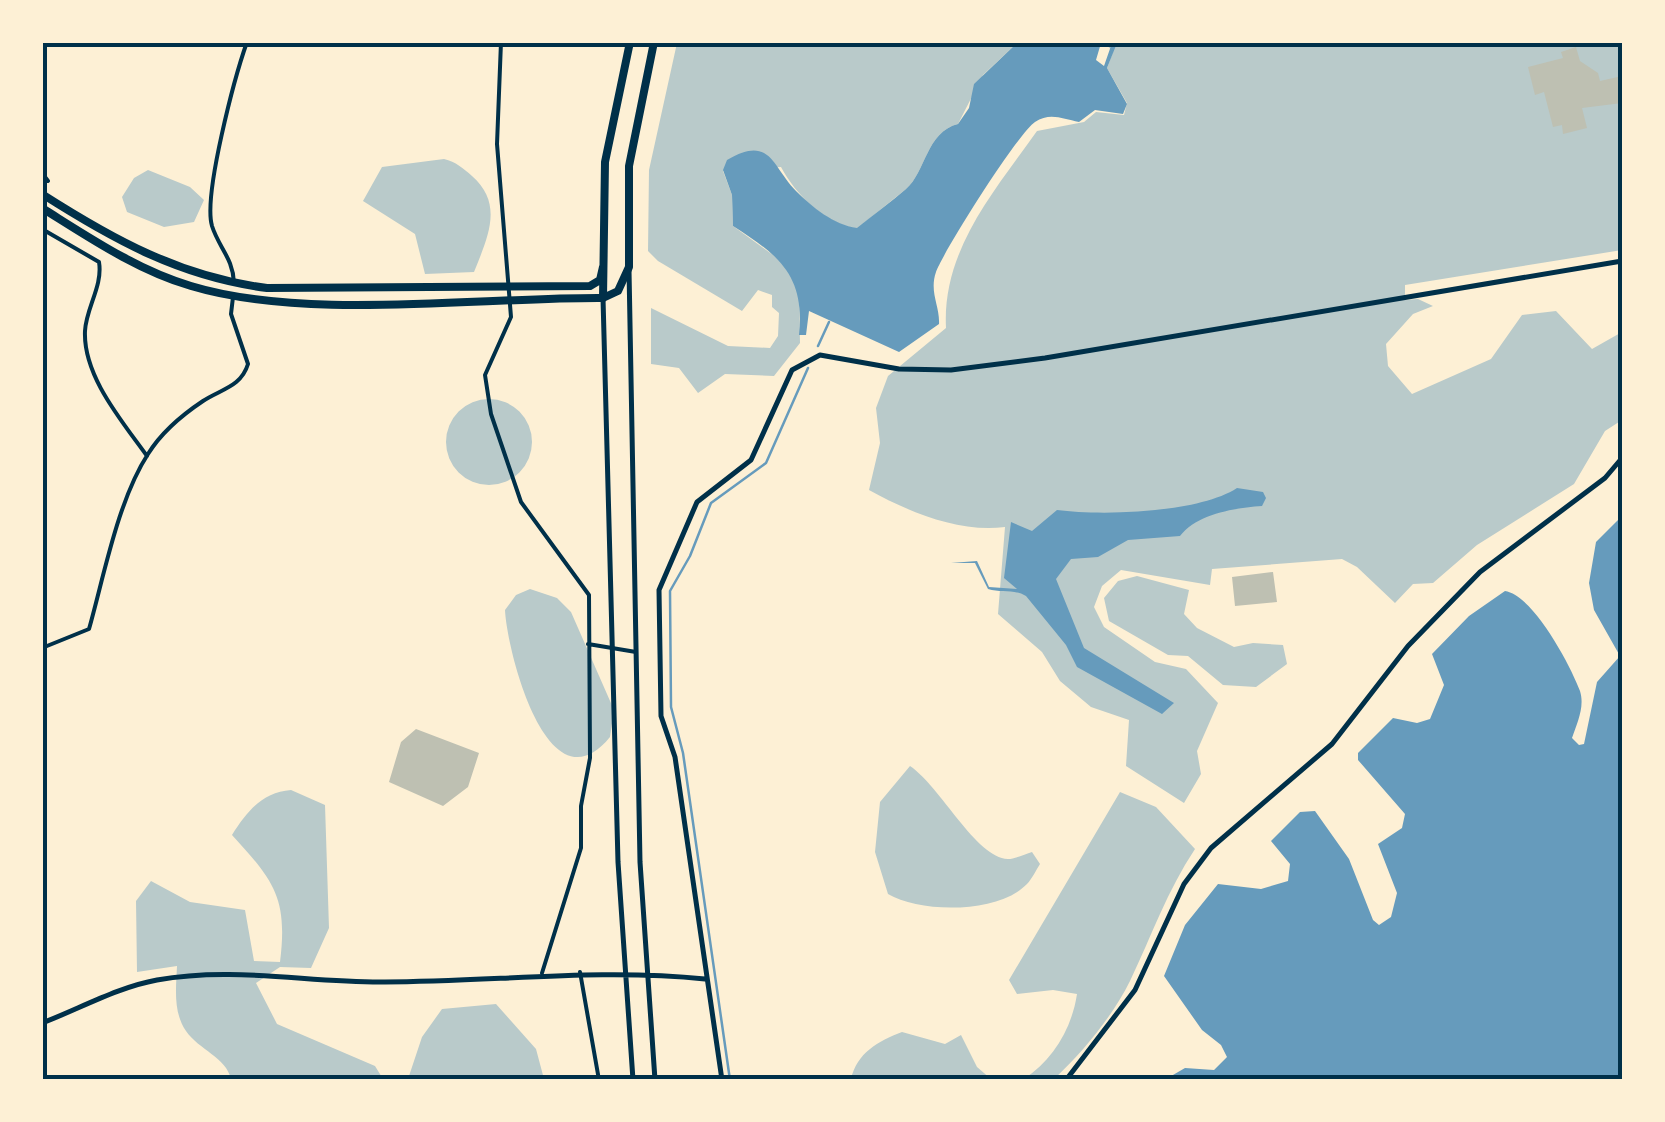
<svg xmlns="http://www.w3.org/2000/svg" width="1665" height="1122" font-family="Montserrat,sans-serif">
	<style>
		.green { fill: #b9caca }
		.water { fill: #669bbc }
		.lines { fill: none; stroke-linecap: round; stroke-linejoin: round }
		.stream { stroke: #669bbc; stroke-width: 2.5 }
		.building { fill: #bec0b2 }
		.minor { stroke: #003049; stroke-width: 4 }
		.tertiary { stroke: #003049; stroke-width: 5 }
		.trunk { stroke: #003049; stroke-width: 8 }
		.neatline { fill: none; stroke: #003049; stroke-width: 4 }
	</style>
	<rect width="100%" height="100%" fill="#fdf0d5"/>
	<!-- green -->
	<path class="green" d="M677,43h340l-34,32 -25,49c-32,8 -32,48 -52,65 -16,13 -33,26 -49,40 -33,-6 -61,-34 -76,-62l-58,4 9,24 1,31 51,37 15,27 1,53 -26,33 -49,-2 -27,19 -19,-25 -28,-4v-56l77,38 42,2 8,-12 1,-23 -7,-6v-12l-14,-5 -16,21 -84,-50 -10,-10 1,-81z
		M1105,43h517v207l-217,35v15l13,-1 15,7 -20,8 -27,30 2,22 24,28 79,-35 31,-44 34,-4 36,38 30,-17v88l-17,11 -31,53 -97,61 -44,38 -20,1 -18,19 -38,-36 -15,-8 -130,10 -2,16 -89,-15 -19,16 -8,21 10,20 51,35 31,7 32,34 -21,48 4,23 -17,29 -58,-37 3,-46 -38,-13 -31,-26 -18,-29 -44,-38 7,-87c-46,6 -96,-15 -136,-37l11,-47 -4,-35 12,-32 58,-48c-4,-78 48,-136 91,-197l47,-9 12,-10 28,3 3,-12 -20,-35 6,-16z
		M444,159c12,3 19,9 28,17 32,28 16,61 2,96l-49,2 -10,-40 -52,-33 19,-34z
		M148,170l42,17 14,13 -10,22 -30,5 -37,-15 -5,-15 12,-19z
		M446 442a43 43 0 1 1 86 0a43 43 0 1 1-86 0Z
		M1137,576l52,14 -5,24 13,14 37,19 19,-4 30,2 4,19 -31,23 -33,-2 -35,-29 -20,-1 -59,-34 -5,-23 14,-17z
		M530,589l27,9 14,14 43,98 -4,27c-62,76 -103,-86 -105,-127l11,-15z
		M910,766c31,21 66,92 98,93 7,0 17,-5 24,-7l8,12c-4,6 -8,15 -13,20 -29,30 -107,29 -139,10l-13,-42 5,-50z
		M291,790l34,15 4,123 -18,40 -31,-1 -24,16 21,41 98,42 8,13h-152c-5,-22 -32,-29 -45,-48 -13,-19 -10,-42 -9,-65l-40,6 -1,-71 15,-20 39,21 55,8 9,51 26,1c8,-64 -6,-81 -48,-127 15,-24 31,-43 59,-45z
		M1120,792l36,15 39,42c-28,42 -43,86 -65,132 -18,36 -47,71 -76,98h-30c29,-19 48,-51 53,-85l-24,-4 -36,4 -8,-14z
		M496,1004l40,45 8,30h-136l14,-42 20,-28z
		M902,1032l43,12 16,-9 16,32 14,12h-140c6,-26 27,-38 51,-47z"/>
	<!-- water -->
	<path class="water" d="M1017,43h84l-5,17 8,6 8,-23h5l-10,25 20,36 -4,10 -28,-4 -16,12c-16,-3 -29,-10 -44,0 -16,10 -91,128 -99,150 -7,20 4,34 3,52l-40,28 -90,-41 -3,24h-7c6,-59 -19,-79 -66,-109l-1,-31 -9,-25 4,-10c44,-26 45,7 69,31 16,16 38,34 61,37 16,-13 34,-26 49,-39 20,-17 20,-57 52,-65l11,-16 5,-24z
		M1237,488l26,4 3,6 -4,8c-28,2 -65,8 -82,30l-52,4 -30,17 -27,2 -15,20 28,69 90,55 -12,11 -85,-47 -11,-22 -40,-49c-11,-7 -25,-3 -38,-7l-13,-26h-24l26,-2 12,26 28,2 -13,-11 7,-56 21,9 25,-21c45,6 142,3 180,-22z
		M1622,516v563h-456l19,-11 29,2 13,-13 -6,-12 -19,-15 -38,-54 21,-51 33,-41 43,5 27,-8 2,-17 -19,-23 29,-29 15,-1 34,48 24,61 6,5 12,-8 6,-24 -19,-49 24,-16 3,-14 -47,-54v-7l35,-35 24,5 13,-4 14,-34 -12,-31 37,-38 36,-25c28,4 66,75 75,100 5,16 -3,32 -8,47l7,7 5,-1 13,-62 23,-26 -26,-46 -5,-27 7,-41z"/>
	<g class="lines">
		<!-- stream -->
		<path class="stream" d="M818,346l11,-24
			M730,1080l-47,-327 -12,-46 -1,-116 20,-35 21,-53 55,-40 42,-95"/>
	</g>
	<!-- building -->
	<path class="building" d="M1576,47l4,14 18,12 2,8 22,-5v27l-40,5 5,20 -24,6 -1,-9 -9,2 -9,-35 -9,3 -7,-28 35,-9 -2,-6z
		M1273,572l4,30 -42,4 -3,-29z
		M416,729l63,24 -11,34 -25,19 -54,-24 12,-40z"/>
	<g class="lines">
		<!-- minor -->
		<path class="minor" d="M501,42l-4,102 14,173 -26,58 6,39 30,88 68,93 1,163 -9,48v42l-39,125
			M42,173l6,8
			M42,229l57,33c4,24 -13,46 -14,69 -2,45 37,90 62,125
			M234,283c-1,-25 -15,-35 -22,-57 -9,-31 23,-150 35,-184
			M588,644l48,8
			M42,648l47,-19c15,-53 29,-129 59,-175 13,-21 34,-39 55,-53 18,-12 38,-14 45,-37l-17,-50 2,-17
			M580,972l19,108"/>
		<!-- tertiary -->
		<path class="tertiary" d="M629,270l11,592 15,218
			M603,298l15,564 15,218
			M42,1023c37,-14 76,-36 115,-43 76,-14 152,3 228,2 108,0 212,-14 320,-3
			M722,1080l-47,-323 -14,-41 -2,-126 38,-88 54,-42 41,-90 28,-15 79,14 52,1 94,-12 577,-97
			M1066,1080l69,-90 49,-106 27,-36 121,-104 76,-98 72,-74 125,-94 17,-20"/>
		<!-- trunk -->
		<path class="trunk" d="M42,194c72,46 139,83 225,94l323,-2 10,-6 3,-13
			M42,208c48,30 95,62 149,78 116,35 289,11 412,12l15,-7 11,-24v-101l25,-124
			M603,298l2,-136 25,-120"/>
	</g>
	<!-- border -->
	<rect width="1665" height="1122" fill="none" stroke="#fdf0d5" stroke-width="90"/>
	<rect x="45" y="45" width="1575" height="1032" class="neatline"/>
</svg>
